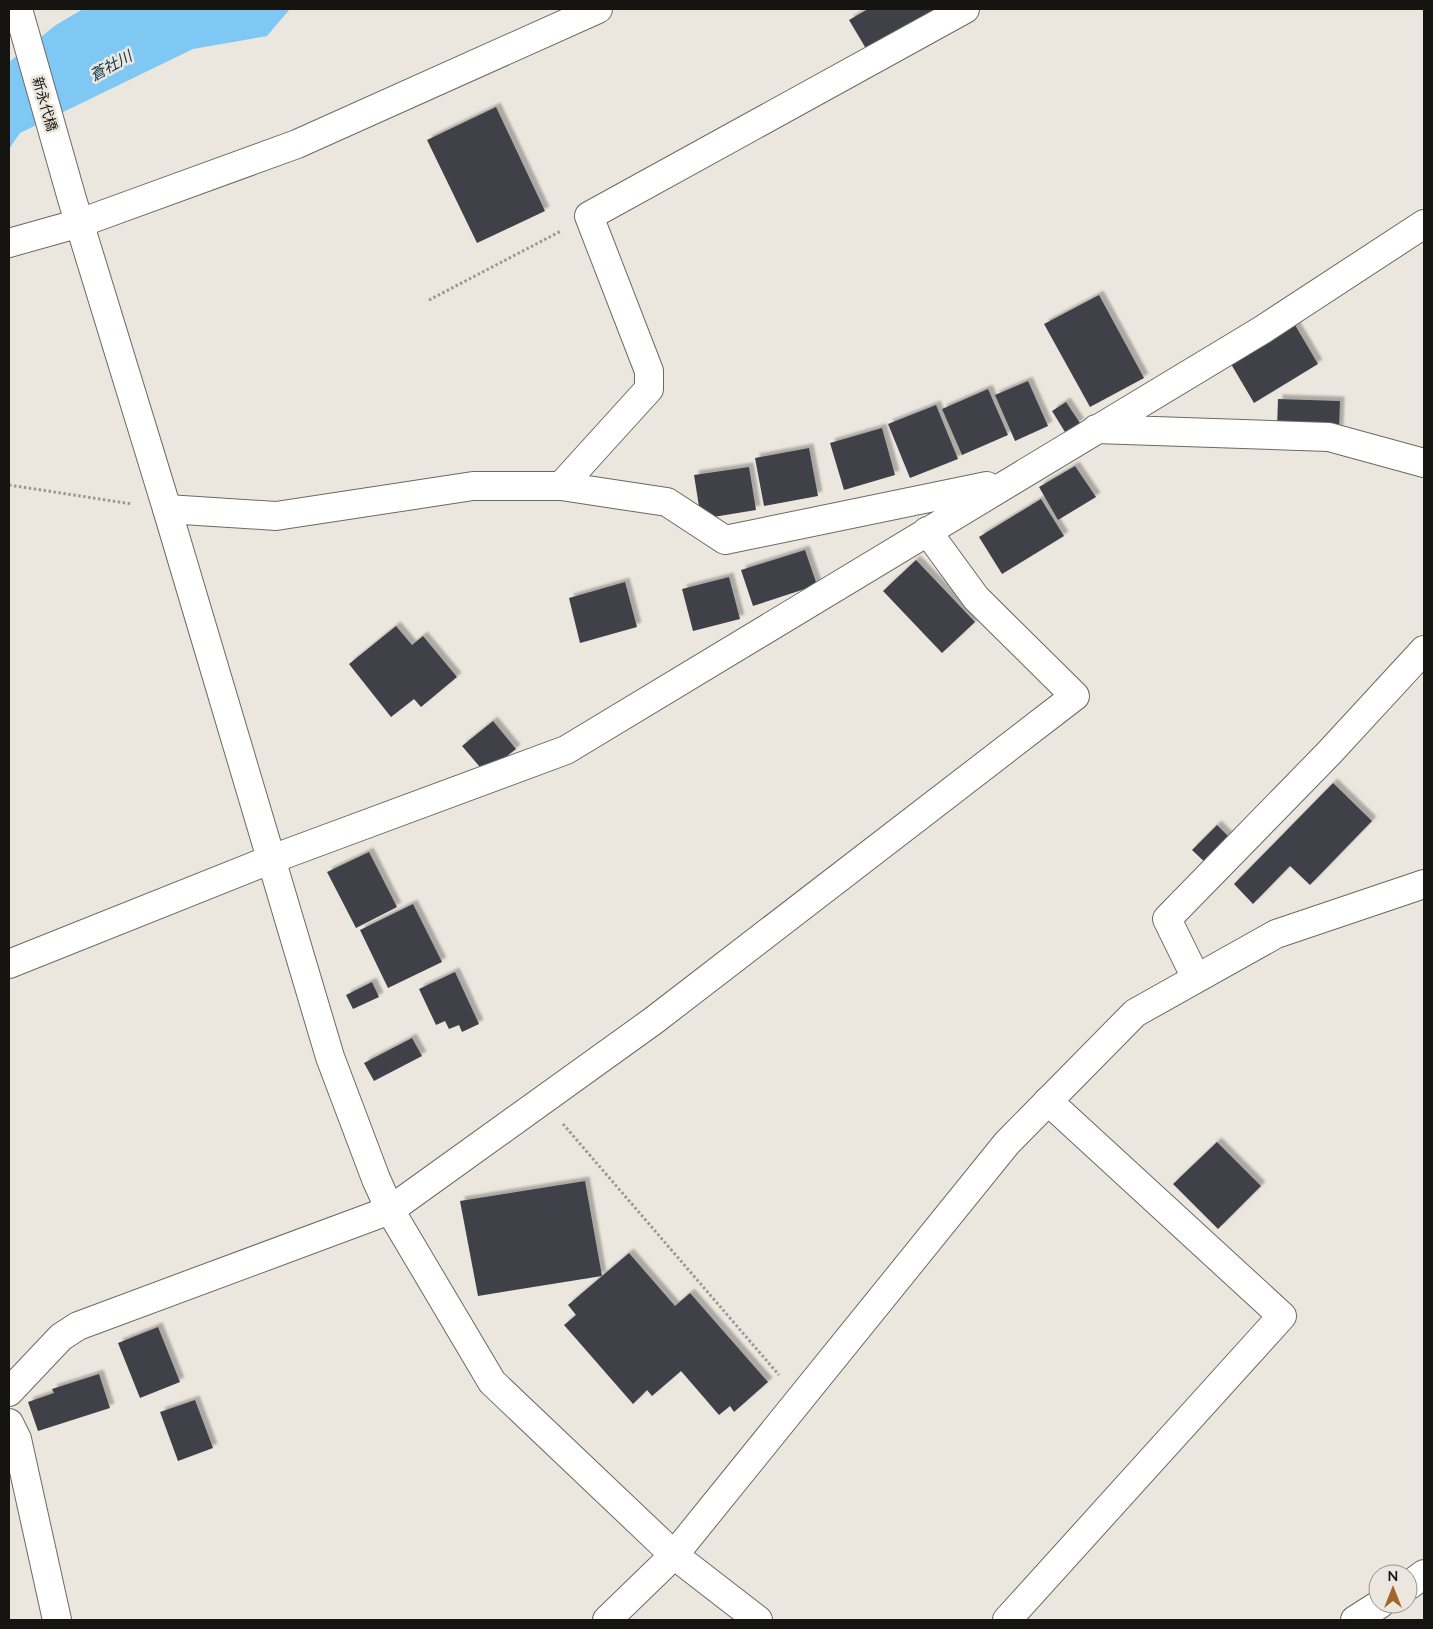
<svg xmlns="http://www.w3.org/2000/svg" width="1433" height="1629" font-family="Lato,'Noto Sans JP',sans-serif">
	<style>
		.water { fill: #7fc8f3 }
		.building { fill: #3f4048; filter: url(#shadow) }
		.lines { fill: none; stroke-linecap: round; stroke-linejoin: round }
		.minor-casing { stroke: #6d6961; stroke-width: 30 }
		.tertiary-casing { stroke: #6d6961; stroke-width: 30 }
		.path { stroke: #9c9891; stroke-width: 3; stroke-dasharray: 2.5 2.5; stroke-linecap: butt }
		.minor { stroke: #fff; stroke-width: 28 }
		.tertiary { stroke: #fff; stroke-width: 28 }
		.labels { text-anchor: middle; stroke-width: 5; stroke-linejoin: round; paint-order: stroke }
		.street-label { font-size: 14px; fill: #161411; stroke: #ece7de }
		.water-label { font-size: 15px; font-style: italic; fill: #0a354b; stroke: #ece7de }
	</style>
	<defs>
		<filter id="shadow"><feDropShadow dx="4.5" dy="-4.5" stdDeviation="1" flood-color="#0004"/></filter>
	</defs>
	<rect width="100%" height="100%" fill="#ece7de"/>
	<!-- water -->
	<path class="water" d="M83,9h207l-23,27 -74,13 -173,84 -11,16v-87l47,-37z"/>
	<!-- building -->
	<path class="building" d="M868,9h74l-74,43 -19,-32z
		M496,107l49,104 -68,32 -50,-103z
		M1099,295l45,83 -54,29 -46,-83z
		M1295,325l23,39 -64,39 -23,-39z
		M1028,381l20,45 -33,15 -20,-46z
		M988,389l20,46 -46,20 -20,-46z
		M1278,399l62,2 -1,29 -62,-2z
		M1066,402l14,21 -15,9 -13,-21z
		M936,405l22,54 -48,19 -22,-54z
		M882,428l13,47 -51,15 -14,-47z
		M809,448l9,48 -54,10 -9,-48z
		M1075,466l21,31 -38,23 -19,-33z
		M749,467l7,43 -55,9 -7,-44z
		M1041,499l23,37 -62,38 -23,-37z
		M805,550l12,35 -64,21 -12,-36z
		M916,560l59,62 -33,31 -59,-62z
		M729,577l11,42 -47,12 -11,-42z
		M625,582l12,45 -57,16 -11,-45z
		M396,626l16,19 11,-9 34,41 -36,30 -7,-8 -23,18 -42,-53z
		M493,721l23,28 -31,24 -23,-27z
		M1333,783l39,38 -62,64 -20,-19 -37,38 -19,-20z
		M1217,825l18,18 -24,25 -19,-18z
		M369,852l28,55 -41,21 -29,-56z
		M413,904l29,58 -54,26 -28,-58z
		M455,972l24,52 -17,8 -3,-7 -10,4 -4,-8 -9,4 -17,-36z
		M372,982l7,15 -26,12 -7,-14z
		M412,1038l10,18 -48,25 -10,-18z
		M1217,1142l44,44 -43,43 -45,-45z
		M585,1181l17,95 -124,20 -18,-95z
		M629,1253l46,53 15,-13 78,89 -34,30 -4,-6 -11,9 -38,-44 -29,25 -5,-6 -14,14 -69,-79 12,-10 -8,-10z
		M158,1327l22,55 -40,16 -22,-55z
		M99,1374l11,34 -72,23 -10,-29 26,-9 -2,-4z
		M195,1400l18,48 -35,13 -18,-49z"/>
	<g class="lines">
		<!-- minor casing -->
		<g class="minor-casing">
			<path id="minor" d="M9,243l71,-20 217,-79 301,-135
				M1096,429l233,8 95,26
				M561,486l106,16 58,38 262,-54
				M167,509l109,7 197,-30h88l88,-97v-18l-60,-155 376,-207
				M9,964l263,-105 294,-109 696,-420 162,-106
				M1196,978l-29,-59 162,-166 95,-103
				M9,1392l52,-55 17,-11 312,-116 263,-189 422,-325 -99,-98 -49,-67
				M9,1423l8,16 40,181
				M1408,1586l16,-12
				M1007,1620l275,-304 -234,-215
				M1355,1620l25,-16"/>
		</g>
		<!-- tertiary casing -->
		<g class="tertiary-casing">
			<path id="tertiary" d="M18,9l54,190 95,310 163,548 46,122 14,31 102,172 182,173 84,65
				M607,1620l67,-65 333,-412 128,-130 141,-79 148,-50"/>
		</g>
		<!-- path -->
		<path class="path" d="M429,300l132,-69
			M9,485l123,19
			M563,1124l216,251"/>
		<!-- minor -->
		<use href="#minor" class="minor"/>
		<!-- tertiary -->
		<use href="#tertiary" class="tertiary"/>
	</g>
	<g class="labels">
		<!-- street labels -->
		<g class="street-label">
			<text transform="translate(45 104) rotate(74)" y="5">新永代橋</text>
		</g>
		<!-- water labels -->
		<g class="water-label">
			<text transform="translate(111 66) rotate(-29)" y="5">蒼社川</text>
		</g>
	</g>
	<!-- border -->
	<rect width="1433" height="1629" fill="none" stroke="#161411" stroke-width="20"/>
	<!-- north arrow -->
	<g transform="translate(1393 1589)"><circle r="24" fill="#ece7de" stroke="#96938c"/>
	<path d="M0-4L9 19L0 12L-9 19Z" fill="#a3662a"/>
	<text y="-8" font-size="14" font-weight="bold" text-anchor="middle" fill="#161411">N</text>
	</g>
</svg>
